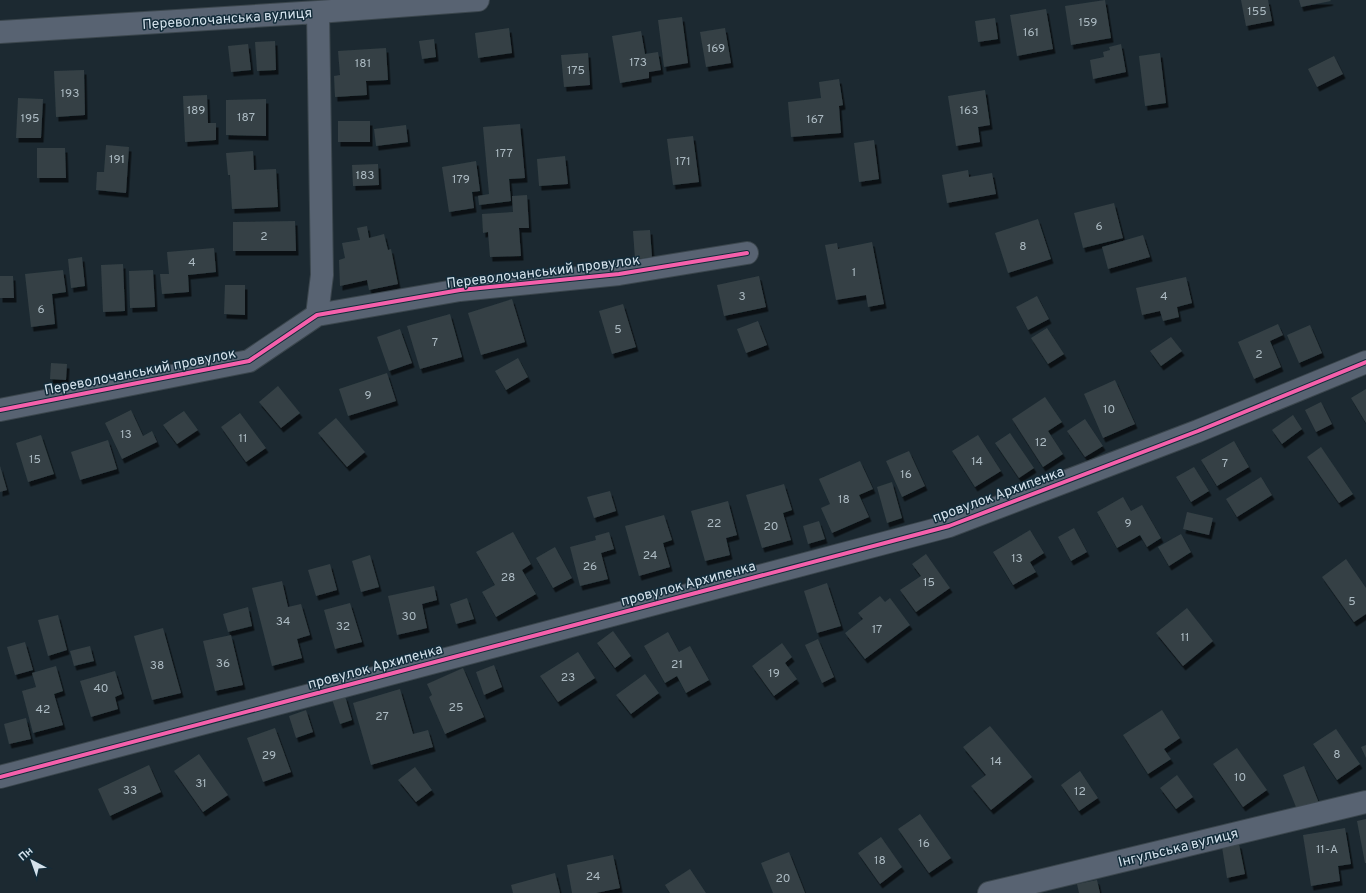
<svg xmlns="http://www.w3.org/2000/svg" width="1366" height="893" font-family="Overpass,sans-serif">
	<style>
		.building { fill: #344045; filter: url(#shadow) }
		.lines { fill: none; stroke-linecap: round; stroke-linejoin: round }
		.minor-casing { stroke: #3b464d; stroke-width: 24 }
		.minor { stroke: #586372; stroke-width: 22 }
		.cycleway-casing { stroke: #132c3a; stroke-width: 6 }
		.cycleway { stroke: #f560ab; stroke-width: 4 }
		.labels { text-anchor: middle; stroke-width: 3; stroke-linejoin: round; paint-order: stroke }
		.number-label { font-size: 12px; fill: #acbac2 }
		.street-label { font-size: 14px; fill: #d4e2ec; stroke: #132c3a }
	</style>
	<defs>
		<filter id="shadow"><feDropShadow dx="2.5" dy="4.5" stdDeviation="0" flood-color="#0009"/></filter>
	</defs>
	<rect width="100%" height="100%" fill="#1c2931"/>
	<!-- building -->
	<path class="building" d="M1105,0l6,38 -40,7 -6,-39z
		M1241,0h27l4,21 -26,5z
		M1299,0h31l1,1 -30,6z
		M1046,9l7,40 -36,7 -7,-41z
		M682,17l6,46 -24,4 -6,-47z
		M995,18l3,21 -20,3 -3,-21z
		M509,28l3,25 -34,5 -3,-25z
		M725,28l6,35 -25,4 -6,-35z
		M641,31l4,23 13,-2 3,18 -12,2v6l-29,5 -8,-47z
		M434,39l2,18 -14,2 -3,-18z
		M275,41l1,29 -19,1 -2,-29z
		M248,44l3,26 -20,2 -3,-26z
		M1121,44l5,28 -33,7 -3,-19 14,-3 -1,-5 7,-2 -1,-3z
		M386,48l2,32 -22,1 1,14 -32,2 -1,-21 6,-1 -2,-24z
		M588,53l2,32 -26,2 -3,-32z
		M1160,53l6,50 -21,3 -6,-50z
		M1334,56l9,18 -26,13 -9,-18z
		M84,70l1,45 -29,2 -2,-46z
		M839,79l4,26 -4,1 2,27 -50,4 -3,-35 33,-4 -2,-16z
		M985,90l5,35 -12,2 2,15 -24,4 -8,-50z
		M207,95l1,28h8v17l-31,2 -2,-46z
		M18,98l25,1 -2,39h-25z
		M266,99v37l-40,-1v-35z
		M338,121h32v21h-32z
		M520,124l5,54 -16,1 2,22 -32,4 -1,-9 11,-2 -6,-67z
		M406,125l2,17 -32,4 -2,-17z
		M693,136l6,46 -26,3 -6,-46z
		M874,140l5,39 -20,3 -5,-39z
		M106,145l23,2 -3,46 -30,-3 1,-18h7z
		M37,148h28l1,30h-29z
		M253,151l1,19 22,-1 2,38 -46,2 -2,-34h-2l-2,-22z
		M565,156l3,28 -29,2 -2,-27z
		M476,161l4,30 -8,1 2,16 -25,4 -7,-45z
		M378,164l1,21 -26,1 -1,-21z
		M968,170l1,7 23,-4 4,21 -49,9 -5,-28z
		M527,195l2,33h-10l2,28 -31,1 -2,-25 -5,1 -1,-19 31,-2 -1,-16z
		M1114,203l9,35 -40,10 -9,-35z
		M1038,219l13,40 -43,14 -13,-40z
		M295,221l1,30h-63v-29z
		M367,226l2,12 15,-4 4,16 3,-1 7,35 -29,6 -2,-10 -27,6 -1,-26 6,-2 -3,-15 18,-3 -3,-12z
		M650,230l2,27 -17,2 -2,-28z
		M1143,235l7,22 -42,12 -6,-22z
		M872,242l12,62 -16,3 -2,-12 -30,5 -11,-55 12,-2 1,6z
		M214,248l2,24 -28,3 1,17 -27,2 -2,-20h9l-2,-22z
		M82,257l3,29 -14,2 -3,-29z
		M123,264l2,47 -22,1 -2,-47z
		M63,270l3,22 -14,2 3,30 -24,3 -6,-53z
		M153,270l2,37 -25,1 -1,-37z
		M0,276h13l1,22h-14z
		M759,276l7,31 -42,9 -7,-31z
		M1186,277l6,26 -15,4 2,10 -16,4 -3,-10 -18,4 -6,-27z
		M225,285h20v30l-21,-1z
		M1037,296l12,23 -21,11 -12,-23z
		M512,299l13,43 -44,13 -13,-42z
		M623,304l13,43 -24,7 -13,-43z
		M450,314l12,43 -42,12 -13,-43z
		M758,321l9,24 -21,8 -9,-24z
		M1278,324l5,11 -13,6 11,26 -27,12 -16,-37z
		M1310,325l12,28 -23,10 -12,-28z
		M1047,328l17,26 -16,10 -17,-26z
		M400,329l12,34 -23,8 -12,-34z
		M1171,337l11,14 -21,15 -11,-15z
		M518,358l10,19 -22,13 -11,-19z
		M51,363l16,1 -1,16 -16,-1z
		M387,373l9,28 -48,15 -9,-27z
		M1115,380l20,44 -32,14 -19,-44z
		M278,386l22,27 -19,15 -22,-26z
		M1366,389v34l-15,-25z
		M1045,397l17,25 -14,9 15,23 -20,13 -31,-48z
		M1321,402l11,22 -16,8 -11,-22z
		M131,410l12,26 9,-5 5,11 -35,17 -17,-36z
		M184,411l14,19 -21,14 -14,-19z
		M240,413l26,35 -20,14 -25,-35z
		M1293,415l9,14 -20,15 -10,-14z
		M336,418l29,34 -18,15 -29,-34z
		M1085,419l18,27 -18,11 -18,-26z
		M1010,433l24,35 -15,10 -24,-35z
		M41,435l13,39 -26,8 -12,-39z
		M978,435l23,36 -26,16 -23,-36z
		M108,440l9,29 -37,11 -9,-28z
		M1234,441l15,26 -32,19 -16,-26z
		M1321,447l32,47 -14,9 -32,-46z
		M909,451l16,35 -23,11 -16,-36z
		M860,461l13,28 -14,6 10,22 -37,16 -11,-25 9,-4 -11,-25z
		M0,466l7,24 -7,2z
		M1194,467l15,24 -18,11 -15,-25z
		M1261,477l11,18 -35,22 -11,-18z
		M892,482l10,36 -15,5 -10,-36z
		M784,484l8,26 -9,3 8,27 -29,8 -16,-53z
		M610,491l6,20 -22,7 -7,-21z
		M1123,497l8,14 11,-6 19,33 -14,9 -7,-12 -23,13 -20,-36z
		M728,501l9,34 -11,3 4,17 -25,6 -14,-50z
		M1187,512l26,6 -4,17 -26,-6z
		M664,515l8,25 -9,3 7,24 -31,9 -14,-50z
		M819,521l6,18 -17,5 -5,-18z
		M1074,528l13,24 -16,9 -13,-24z
		M1030,530l14,23 -14,9 6,10 -23,13 -20,-33z
		M513,532l18,32 -9,6 14,24 -40,23 -14,-25 13,-7 -19,-33z
		M609,532l5,17 -13,4 7,26 -28,7 -10,-39 26,-7 -1,-4z
		M1181,534l10,18 -22,14 -11,-19z
		M555,547l17,31 -19,10 -17,-30z
		M926,554l24,34 -34,24 -16,-22 21,-14 -9,-12z
		M370,555l9,32 -18,5 -9,-31z
		M1346,559l20,29v26l-12,8 -32,-45z
		M330,564l7,26 -21,6 -8,-26z
		M282,581l6,26 13,-3 9,31 -13,4 5,19 -30,8 -20,-78z
		M827,583l14,43 -24,7 -13,-42z
		M434,586l3,14 -15,4 5,24 -30,7 -9,-39z
		M880,596l5,6 5,-4 20,27 -45,34 -20,-26 18,-14 -5,-6z
		M467,598l7,21 -18,5 -6,-20z
		M350,603l12,39 -27,7 -11,-39z
		M248,607l4,19 -24,6 -5,-18z
		M1187,608l26,33 -30,25 -27,-33z
		M58,615l9,35 -19,6 -10,-36z
		M163,628l18,65 -29,7 -18,-64z
		M613,631l18,25 -16,12 -18,-25z
		M668,632l11,20 11,-6 19,34 -23,13 -9,-17 -12,7 -21,-37z
		M231,635l12,50 -28,6 -12,-50z
		M818,639l16,38 -12,6 -17,-38z
		M25,642l8,28 -18,5 -8,-28z
		M782,643l10,14 -7,6 12,16 -23,17 -22,-30z
		M90,646l4,15 -20,5 -4,-15z
		M578,652l17,26 -37,24 -18,-26z
		M494,665l8,22 -18,8 -8,-23z
		M56,666l7,25 -9,3 9,31 -30,8 -11,-42 14,-4 -4,-14z
		M463,668l21,49 -39,17 -16,-37 3,-2 -5,-11z
		M115,671l7,23 -7,3 3,12 -27,8 -11,-36z
		M645,674l14,19 -28,21 -15,-19z
		M400,689l13,45 15,-4 5,17 -62,18 -18,-62z
		M345,696l7,24 -12,4 -8,-25z
		M306,710l7,22 -17,6 -7,-22z
		M1162,710l18,28 -16,11 7,10 -23,15 -25,-39z
		M26,718l5,21 -22,5 -5,-20z
		M990,726l42,51 -41,33 -20,-24 15,-11 -23,-28z
		M275,728l16,44 -28,10 -16,-44z
		M1336,729l24,35 -23,16 -24,-36z
		M1366,745v13l-5,-11z
		M1237,748l30,42 -24,17 -30,-43z
		M199,754l29,41 -25,17 -29,-41z
		M149,765l12,27 -51,24 -12,-27z
		M1304,766l15,37 -21,9 -15,-37z
		M415,767l17,23 -16,12 -18,-22z
		M1080,771l18,27 -19,13 -18,-26z
		M1177,775l16,22 -17,12 -16,-21z
		M920,814l31,44 -22,15 -31,-44z
		M1366,819v44h-1l-8,-42z
		M1345,828l6,36 -13,2 2,15 -29,5 -8,-51z
		M881,837l21,30 -22,17 -22,-31z
		M1239,844l6,30 -18,4 -5,-31z
		M789,852l16,41h-32l-12,-30z
		M613,855l7,33 -24,5h-24l-5,-28z
		M690,869l16,24h-36l-5,-8z
		M555,873l5,20h-47l-2,-8z
		M1097,880l3,13h-21l-2,-9z"/>
	<g class="lines">
		<!-- minor casing -->
		<g class="minor-casing">
			<path id="minor" d="M0,32l318,-20 160,-12
				M317,315l5,-40 -4,-263
				M0,410l249,-49 68,-46 143,-25 159,-16 128,-21
				M0,777l949,-251 249,-95 168,-69
				M989,893l377,-91"/>
		</g>
		<!-- minor -->
		<use href="#minor" class="minor"/>
		<!-- cycleway casing -->
		<g class="cycleway-casing">
			<path id="cycleway" d="M0,410l249,-49 68,-46 143,-25 159,-16 128,-21
				M0,777l949,-251 249,-95 168,-69"/>
		</g>
		<!-- cycleway -->
		<use href="#cycleway" class="cycleway"/>
	</g>
	<g class="labels">
		<!-- number labels -->
		<g class="number-label">
			<text x="1257" y="15">155</text>
			<text x="1088" y="26">159</text>
			<text x="1031" y="36">161</text>
			<text x="716" y="52">169</text>
			<text x="638" y="66">173</text>
			<text x="363" y="67">181</text>
			<text x="576" y="74">175</text>
			<text x="70" y="97">193</text>
			<text x="196" y="114">189</text>
			<text x="969" y="114">163</text>
			<text x="246" y="121">187</text>
			<text x="30" y="122">195</text>
			<text x="815" y="123">167</text>
			<text x="504" y="157">177</text>
			<text x="117" y="163">191</text>
			<text x="683" y="165">171</text>
			<text x="365" y="179">183</text>
			<text x="461" y="183">179</text>
			<text x="1099" y="230">6</text>
			<text x="264" y="240">2</text>
			<text x="1023" y="250">8</text>
			<text x="192" y="266">4</text>
			<text x="854" y="276">1</text>
			<text x="742" y="300">3</text>
			<text x="1164" y="300">4</text>
			<text x="41" y="313">6</text>
			<text x="618" y="333">5</text>
			<text x="435" y="346">7</text>
			<text x="1259" y="358">2</text>
			<text x="368" y="399">9</text>
			<text x="1109" y="413">10</text>
			<text x="126" y="438">13</text>
			<text x="243" y="442">11</text>
			<text x="1041" y="446">12</text>
			<text x="35" y="463">15</text>
			<text x="977" y="465">14</text>
			<text x="1225" y="467">7</text>
			<text x="906" y="478">16</text>
			<text x="844" y="503">18</text>
			<text x="714" y="527">22</text>
			<text x="1128" y="527">9</text>
			<text x="771" y="530">20</text>
			<text x="650" y="559">24</text>
			<text x="1017" y="562">13</text>
			<text x="590" y="570">26</text>
			<text x="508" y="581">28</text>
			<text x="929" y="586">15</text>
			<text x="1352" y="605">5</text>
			<text x="409" y="620">30</text>
			<text x="283" y="625">34</text>
			<text x="343" y="630">32</text>
			<text x="877" y="633">17</text>
			<text x="1185" y="641">11</text>
			<text x="223" y="667">36</text>
			<text x="677" y="668">21</text>
			<text x="157" y="669">38</text>
			<text x="774" y="677">19</text>
			<text x="568" y="681">23</text>
			<text x="101" y="692">40</text>
			<text x="456" y="711">25</text>
			<text x="43" y="713">42</text>
			<text x="382" y="720">27</text>
			<text x="1337" y="758">8</text>
			<text x="269" y="759">29</text>
			<text x="996" y="765">14</text>
			<text x="1240" y="781">10</text>
			<text x="201" y="787">31</text>
			<text x="130" y="794">33</text>
			<text x="1080" y="795">12</text>
			<text x="924" y="847">16</text>
			<text x="1327" y="853">11-А</text>
			<text x="880" y="864">18</text>
			<text x="593" y="880">24</text>
			<text x="783" y="882">20</text>
		</g>
		<!-- street labels -->
		<g class="street-label">
			<text transform="translate(227 18) rotate(-4)" y="5">Переволочанська вулиця</text>
			<text transform="translate(543 271) rotate(-7)" y="5">Переволочанський провулок</text>
			<text transform="translate(140 371) rotate(-11)" y="5">Переволочанський провулок</text>
			<text transform="translate(998 494) rotate(-20)" y="5">провулок Архипенка</text>
			<text transform="translate(688 583) rotate(-15)" y="5">провулок Архипенка</text>
			<text transform="translate(375 666) rotate(-15)" y="5">провулок Архипенка</text>
			<text transform="translate(1178 847) rotate(-14)" y="5">Інгульська вулиця</text>
		</g>
	</g>
	<!-- north arrow -->
	<g transform="translate(32 861) rotate(319)" stroke="#132c3a" stroke-width="3" paint-order="stroke">
	<path d="M0-3L7 15L0 10L-7 15Z" fill="#d4e2ec"/>
	<text y="-6" font-size="11" font-weight="bold" text-anchor="middle" fill="#d4e2ec">Пн</text>
	</g>
</svg>
